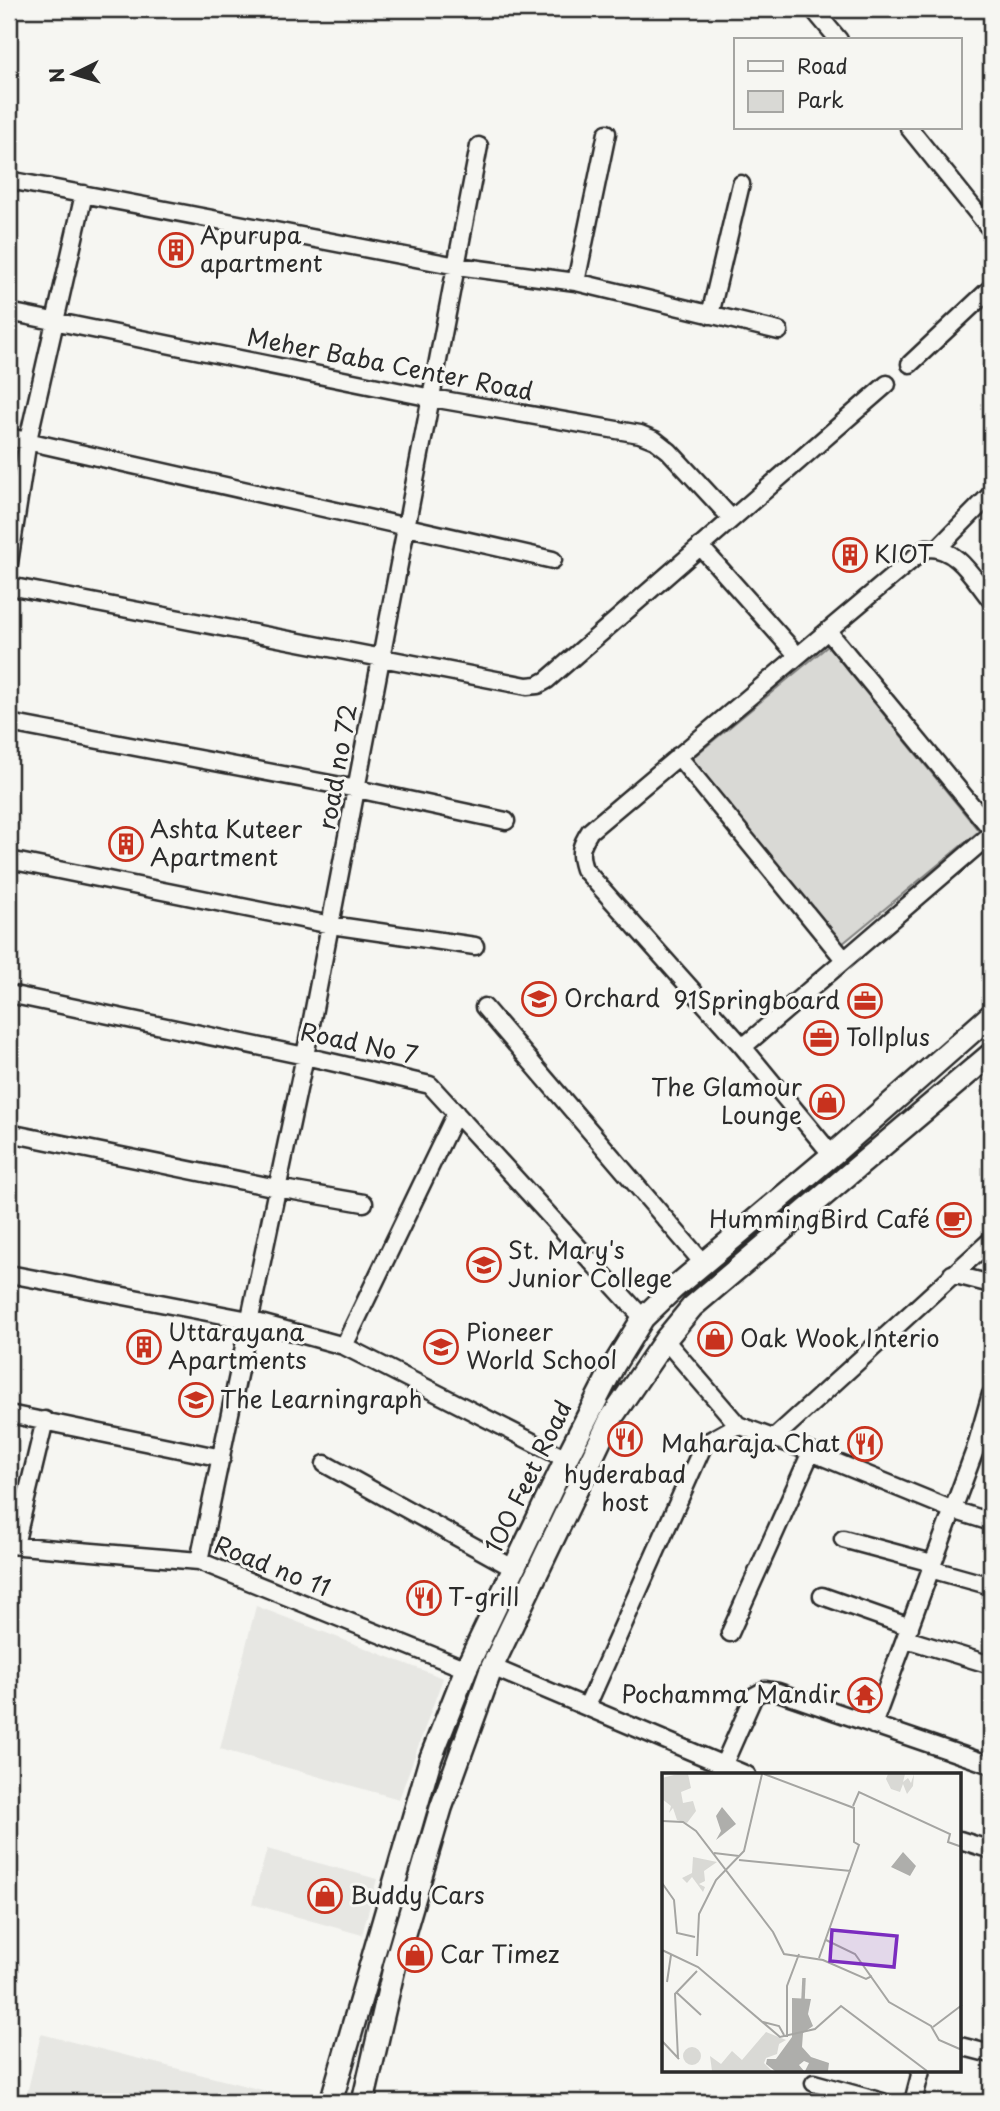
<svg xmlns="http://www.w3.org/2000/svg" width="1000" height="2111" font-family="'Playpen Sans',sans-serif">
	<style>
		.built { fill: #e7e7e3 }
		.green { fill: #d9d9d5; stroke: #828280; stroke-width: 2 }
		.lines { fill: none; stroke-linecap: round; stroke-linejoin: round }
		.minor-casing { stroke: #2b2b2b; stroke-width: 21 }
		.major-casing { stroke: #2b2b2b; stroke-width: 26 }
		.minor { stroke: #f6f6f2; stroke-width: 16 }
		.major { stroke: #f6f6f2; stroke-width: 21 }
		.labels { text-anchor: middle; stroke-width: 6; stroke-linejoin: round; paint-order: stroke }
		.poi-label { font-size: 24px; fill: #2b2b2b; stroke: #f6f6f2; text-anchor: start }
		.street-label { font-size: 24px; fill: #2b2b2b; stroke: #f6f6f2 }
		.inset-river { fill: none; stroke: #aeaeab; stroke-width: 3.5 }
		.inset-road { fill: none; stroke: #a5a5a2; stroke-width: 2 }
		.view { fill: #7b2cbf; fill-opacity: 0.15; stroke: #7b2cbf; stroke-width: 3.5 }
		.inset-edge { fill: none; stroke: #2b2b2b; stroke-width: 3.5 }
	</style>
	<rect width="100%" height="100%" fill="#f6f6f2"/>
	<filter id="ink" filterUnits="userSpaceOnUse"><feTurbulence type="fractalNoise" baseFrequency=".0143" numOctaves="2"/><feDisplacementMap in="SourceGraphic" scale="14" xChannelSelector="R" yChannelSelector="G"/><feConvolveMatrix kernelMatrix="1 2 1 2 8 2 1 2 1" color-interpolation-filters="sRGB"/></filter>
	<g filter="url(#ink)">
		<!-- built -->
		<path class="built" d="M256,1606l187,72 -44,121 -179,-50z
			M267,1849l110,30 -15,56 -110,-31z
			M41,2034l268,68h-284z"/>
		<!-- green -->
		<path class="green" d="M828,646l151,185 -137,113 -151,-185z"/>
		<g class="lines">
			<!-- minor casing -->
			<g class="minor-casing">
				<path id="minor" d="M813,9l26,31
					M909,128l82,102
					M9,180l448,86 119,16 203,49
					M576,282l31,-149
					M9,312l423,86 208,36 15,6 14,11 62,67
					M710,315l31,-131
					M910,364l81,-76
					M9,437l544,123
					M700,546l97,109
					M939,547l52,-53
					M9,563l19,-123 56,-246
					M9,586l518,100 11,-1 9,-5 340,-296
					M828,631l163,198
					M9,723l348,66 149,32
					M678,756l165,202
					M9,860l322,65 144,21
					M9,994l296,62 125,29 213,233
					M484,1007l219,256
					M743,1047l248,-213
					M9,1133l268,55 87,15
					M832,1155l-89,-108 -159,-178c-6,-17 -3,-24 6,-38l336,-283c31,-2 47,30 65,52
					M9,1274l240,46 95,26 222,113
					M952,1274l39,10
					M665,1340l73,85 73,27 142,58 38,12
					M344,1346l112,-233
					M9,1414l213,44
					M773,1439l218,-199
					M325,1464l188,104
					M843,1539l89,24
					M9,1545l190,16 267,108
					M15,1545l30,-125
					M199,1561l106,-505 174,-910
					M930,1569l61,17
					M822,1596l88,31
					M730,1633l81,-181
					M906,1639l85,26
					M492,1667l255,108
					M587,1706l117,-262 34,-19
					M873,1725l102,-275 16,-56
					M719,1775l35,-79 11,-6 13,2 213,73
					M960,1840l31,10
					M960,2046l31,8
					M814,2083l69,19
					M913,2102l8,-31"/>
			</g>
			<!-- major casing -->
			<g class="major-casing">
				<path id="major" d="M331,2102l99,-342 36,-91 100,-210 48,-94 29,-47 31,-30 158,-133 159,-140
					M363,2102l32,-138 46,-156 51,-141 118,-247 55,-80 27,-33 299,-253"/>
			</g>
			<!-- minor -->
			<use href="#minor" class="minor"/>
			<!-- major -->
			<use href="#major" class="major"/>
		</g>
	</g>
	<!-- icons -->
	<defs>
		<g id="building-ring" transform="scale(1.75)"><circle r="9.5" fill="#f6f6f2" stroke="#c8321e" stroke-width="1.5"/><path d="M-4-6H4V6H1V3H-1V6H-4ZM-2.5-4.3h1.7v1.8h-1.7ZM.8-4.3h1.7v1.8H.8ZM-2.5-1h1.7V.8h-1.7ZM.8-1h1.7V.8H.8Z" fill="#c8321e"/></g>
		<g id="school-ring" transform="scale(1.75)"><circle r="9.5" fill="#f6f6f2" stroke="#c8321e" stroke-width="1.5"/><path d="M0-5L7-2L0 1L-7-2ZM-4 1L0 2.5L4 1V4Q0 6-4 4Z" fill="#c8321e"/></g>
		<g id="office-ring" transform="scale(1.75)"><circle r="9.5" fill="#f6f6f2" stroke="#c8321e" stroke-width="1.5"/><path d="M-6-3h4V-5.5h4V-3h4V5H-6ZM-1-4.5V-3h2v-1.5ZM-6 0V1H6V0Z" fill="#c8321e"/></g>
		<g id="shop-ring" transform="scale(1.75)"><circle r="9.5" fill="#f6f6f2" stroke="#c8321e" stroke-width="1.5"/><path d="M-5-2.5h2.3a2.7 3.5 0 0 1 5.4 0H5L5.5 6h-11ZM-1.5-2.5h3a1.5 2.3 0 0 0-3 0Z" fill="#c8321e"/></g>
		<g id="cafe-ring" transform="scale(1.75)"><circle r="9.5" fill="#f6f6f2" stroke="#c8321e" stroke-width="1.5"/><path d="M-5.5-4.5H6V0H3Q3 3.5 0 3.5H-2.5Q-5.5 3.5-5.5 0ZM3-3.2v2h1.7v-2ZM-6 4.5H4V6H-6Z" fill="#c8321e"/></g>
		<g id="university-ring" transform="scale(1.75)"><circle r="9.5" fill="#f6f6f2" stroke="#c8321e" stroke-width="1.5"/><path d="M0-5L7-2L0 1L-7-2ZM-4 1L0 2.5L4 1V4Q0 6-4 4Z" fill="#c8321e"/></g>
		<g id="restaurant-ring" transform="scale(1.75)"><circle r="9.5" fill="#f6f6f2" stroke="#c8321e" stroke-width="1.5"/><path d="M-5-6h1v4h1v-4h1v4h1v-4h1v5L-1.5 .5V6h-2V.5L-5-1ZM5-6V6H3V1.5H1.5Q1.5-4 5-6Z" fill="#c8321e"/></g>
		<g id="temple-ring" transform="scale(1.75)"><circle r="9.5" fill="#f6f6f2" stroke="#c8321e" stroke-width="1.5"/><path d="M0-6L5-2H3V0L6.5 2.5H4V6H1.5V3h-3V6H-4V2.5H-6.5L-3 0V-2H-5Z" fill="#c8321e"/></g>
	</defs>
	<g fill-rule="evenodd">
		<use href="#building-ring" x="176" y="250"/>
		<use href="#building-ring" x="850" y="555"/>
		<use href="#building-ring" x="126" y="844"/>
		<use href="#school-ring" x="539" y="999"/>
		<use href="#office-ring" x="865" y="1001"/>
		<use href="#office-ring" x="821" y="1038"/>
		<use href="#shop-ring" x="827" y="1102"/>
		<use href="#cafe-ring" x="954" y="1220"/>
		<use href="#university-ring" x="484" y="1265"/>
		<use href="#shop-ring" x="715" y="1339"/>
		<use href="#building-ring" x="144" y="1347"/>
		<use href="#university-ring" x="441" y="1347"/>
		<use href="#university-ring" x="196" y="1400"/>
		<use href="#restaurant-ring" x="625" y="1439"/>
		<use href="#restaurant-ring" x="865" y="1444"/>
		<use href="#restaurant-ring" x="424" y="1598"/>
		<use href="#temple-ring" x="865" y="1695"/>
		<use href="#shop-ring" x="325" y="1896"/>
		<use href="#shop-ring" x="415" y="1955"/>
	</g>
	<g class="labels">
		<!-- poi labels -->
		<g class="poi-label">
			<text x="200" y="244">Apurupa<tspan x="200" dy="28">apartment</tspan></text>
			<text x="874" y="563">KIOT</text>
			<text x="150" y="838">Ashta Kuteer<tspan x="150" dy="28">Apartment</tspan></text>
			<text x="564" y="1007">Orchard</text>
			<text x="840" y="1009" text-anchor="end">91Springboard</text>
			<text x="846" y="1046">Tollplus</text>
			<text x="802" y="1096" text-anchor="end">The Glamour<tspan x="802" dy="28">Lounge</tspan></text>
			<text x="930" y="1228" text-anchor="end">HummingBird Café</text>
			<text x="508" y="1259">St. Mary's<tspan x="508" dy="28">Junior College</tspan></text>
			<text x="168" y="1341">Uttarayana<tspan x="168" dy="28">Apartments</tspan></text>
			<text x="466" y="1341">Pioneer<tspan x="466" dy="28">World School</tspan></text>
			<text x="740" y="1347">Oak Wook Interio</text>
			<text x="220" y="1408">The Learningraph</text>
			<text x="840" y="1452" text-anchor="end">Maharaja Chat</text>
			<text x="625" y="1483" text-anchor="middle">hyderabad<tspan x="625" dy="28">host</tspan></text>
			<text x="448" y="1606">T-grill</text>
			<text x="840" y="1703" text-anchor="end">Pochamma Mandir</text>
			<text x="350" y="1904">Buddy Cars</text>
			<text x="440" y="1963">Car Timez</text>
		</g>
		<!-- street labels -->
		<g class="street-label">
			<text transform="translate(390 365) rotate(11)" y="8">Meher Baba Center Road</text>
			<text transform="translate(338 767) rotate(-80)" y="8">road no 72</text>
			<text transform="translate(359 1044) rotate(12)" y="8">Road No 7</text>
			<text transform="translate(529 1477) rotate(-64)" y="8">100 Feet Road</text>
			<text transform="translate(272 1567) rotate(22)" y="8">Road no 11</text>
		</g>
	</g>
	<!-- overview -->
	<g transform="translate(662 1773)">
		<rect width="299" height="299" fill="#f6f6f2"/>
		<path d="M16,1h10l3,14 -10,4 2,11 10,-2 3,10 -9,12 -10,-3 -4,-12 -4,5 2,-7 -9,-7v-21zM226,1h17l-2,8 5,-4 3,5 3,-9 -1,12 -6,8 -4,-10 -3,8 -9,-3 -5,-10zM31,84l24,5 -13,9 1,10 -6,3 6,3 -2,5 -11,-15 -5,6 -5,-5 10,-5zM104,259l20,8 -7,4 -2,10 -11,4 -2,5 8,8h-60l-2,-15 11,8 11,-13 10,9zM21 283a9 9 0 1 1 18 0a9 9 0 1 1-18 0Z" fill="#d9d9d5"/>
		<path d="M60,34l14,17 -20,16 5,-9 -5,-15zM241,79l13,14 -6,10 -19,-9zM130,225l19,1 -3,15 5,12 -10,7 -1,14 9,10 18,6 -1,8h-23l4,-8 -5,-2 -5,4 5,6h-29l-9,-7 1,-5h9l16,-22z" fill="#aeaeab"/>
		<path class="inset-river" d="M141,227l1,-22"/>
		<path class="inset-road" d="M102,1l90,34v34l5,3 -40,113M191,33l6,-14 91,42 -2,8 14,5M0,48l21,1 13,9 77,101 11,22 39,6 43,19 6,-3M52,80l25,3M77,87l112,11M0,110l12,17 3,33 18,4M164,167l29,14 34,48 42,24 8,14 23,10M0,177l36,17 82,70 35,-8 26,-23 86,65M35,183l2,-42 17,-34 28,-29 18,-77M5,209l4,-27M14,219l25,23M101,249l16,4 5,9M271,254l29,-22M125,264v-51l12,-32M0,268l17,18M16,285l-3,-64 22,-23"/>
		<path class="view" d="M170,157l65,6 -3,31 -64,-6z"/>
		<rect width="299" height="299" class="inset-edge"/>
	</g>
	<!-- margin -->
	<rect width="1000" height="2111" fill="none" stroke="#f6f6f2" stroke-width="35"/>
	<rect x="18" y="18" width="965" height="2076" fill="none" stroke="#2b2b2b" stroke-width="2.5" filter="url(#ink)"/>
	<!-- legend -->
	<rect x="734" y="38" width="228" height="91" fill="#f6f6f2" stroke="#a5a5a2" stroke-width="2"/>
	<rect x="748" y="61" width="35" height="10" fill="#f6f6f2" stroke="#a5a5a2" stroke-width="2"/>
	<text x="797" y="74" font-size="21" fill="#2b2b2b">Road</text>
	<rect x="748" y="91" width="35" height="21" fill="#d9d9d5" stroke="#a5a5a2" stroke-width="2"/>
	<text x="797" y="108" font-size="21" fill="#2b2b2b">Park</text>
	<!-- north arrow -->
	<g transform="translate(74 74) rotate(265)" stroke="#f6f6f2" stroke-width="5" paint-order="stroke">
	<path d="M0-5L12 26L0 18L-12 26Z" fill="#2b2b2b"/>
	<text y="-10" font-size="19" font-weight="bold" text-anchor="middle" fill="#2b2b2b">N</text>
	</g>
</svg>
